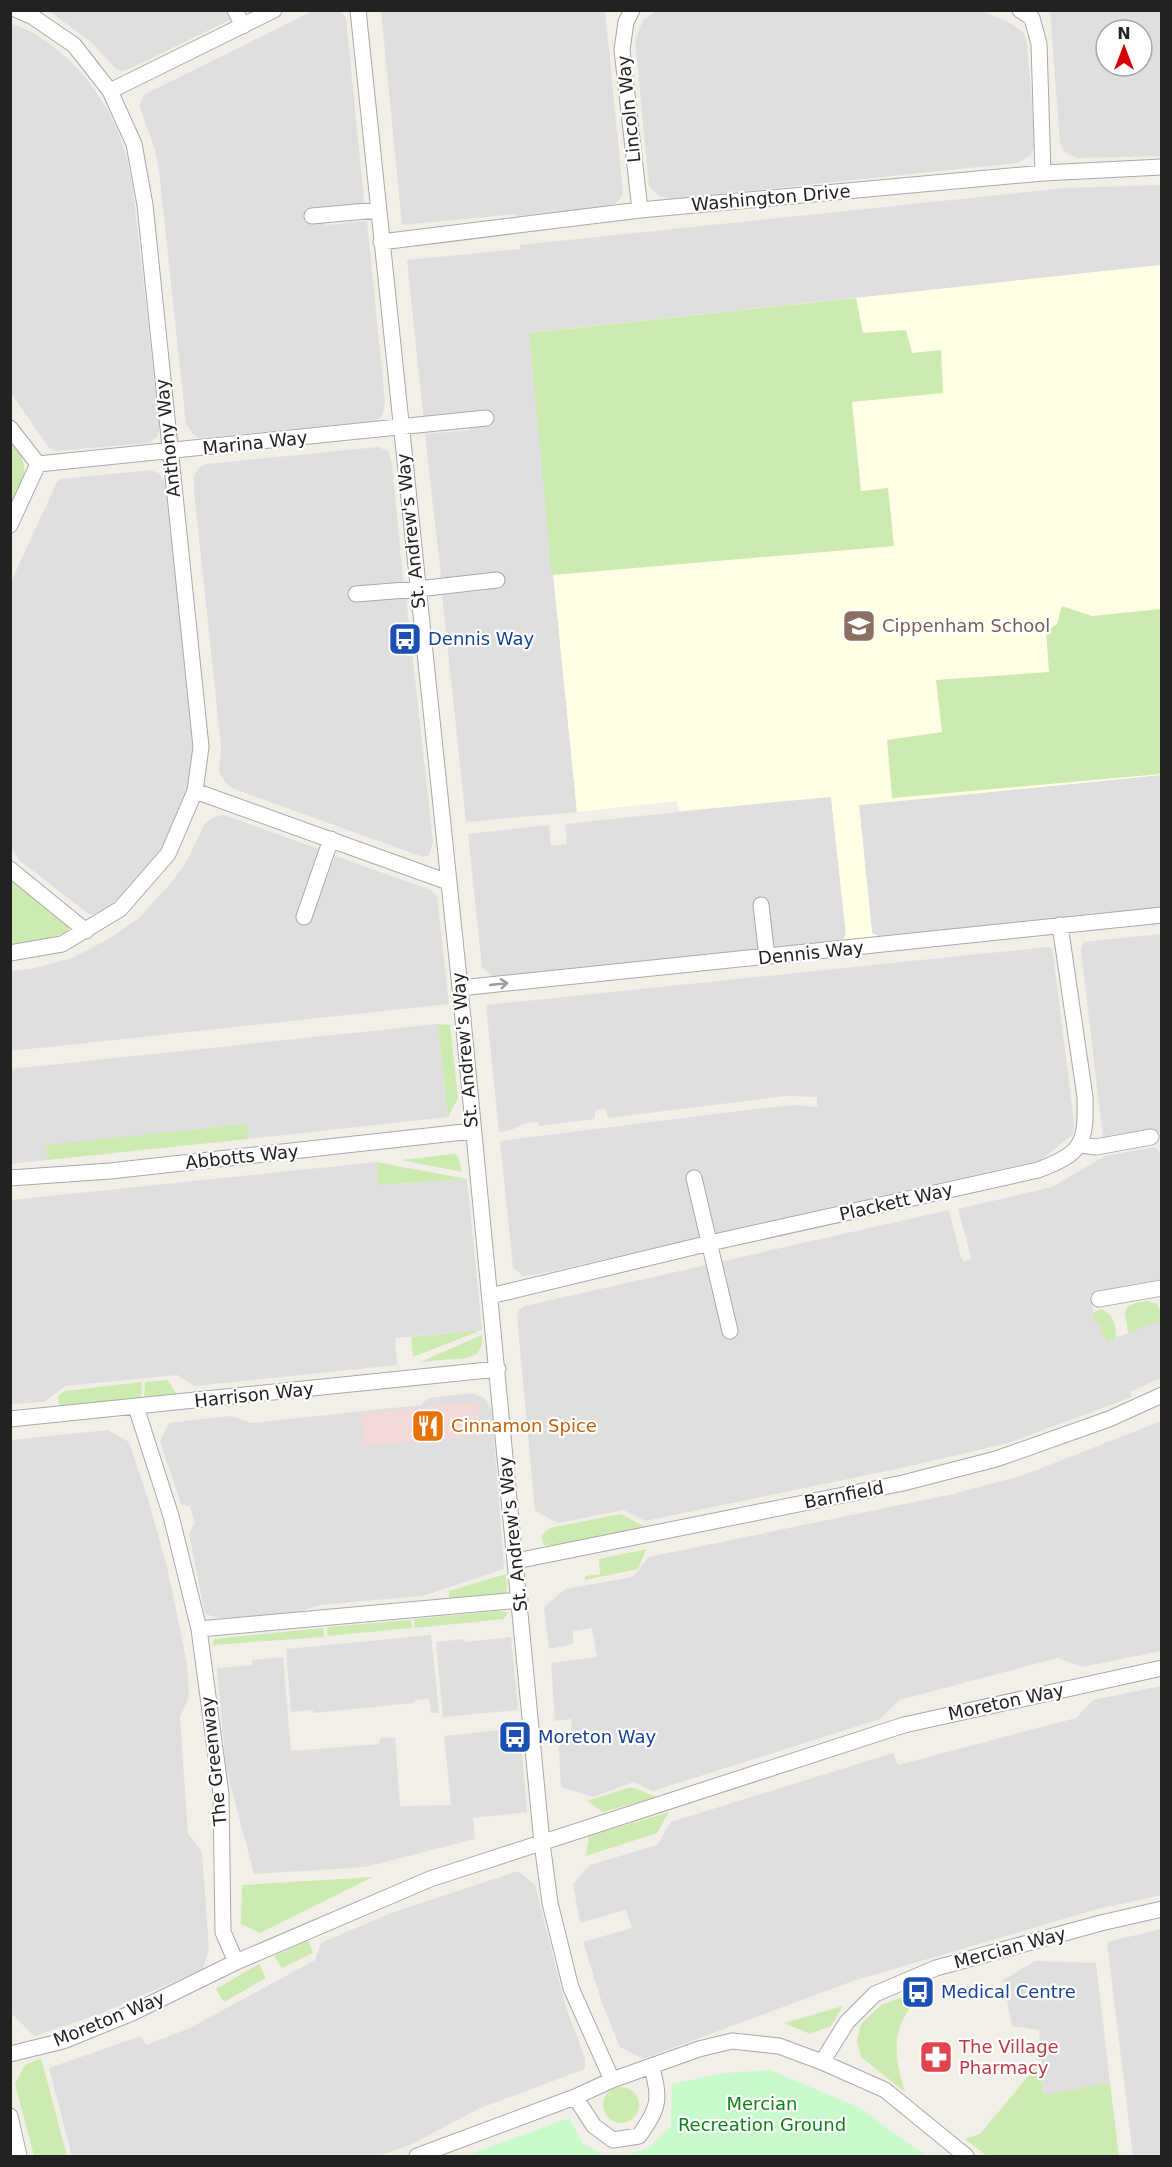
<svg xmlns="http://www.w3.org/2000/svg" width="1172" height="2167" font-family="'DejaVu Sans',sans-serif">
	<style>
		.residential { fill: #e0dfdf; fill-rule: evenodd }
		.commercial { fill: #f2dad9 }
		.education { fill: #ffffe5 }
		.grass { fill: #cdebb0 }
		.park { fill: #c8facc }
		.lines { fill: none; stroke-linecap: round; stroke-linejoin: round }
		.street-casing { stroke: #a9a9a9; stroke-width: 17 }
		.street { stroke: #fff; stroke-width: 15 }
		.oneway { stroke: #9c9c9c }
		.labels { text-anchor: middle; stroke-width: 4.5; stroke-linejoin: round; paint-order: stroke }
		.street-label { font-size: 18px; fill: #222; stroke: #fff }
		.education-label { font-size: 18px; fill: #785e54; stroke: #fff; text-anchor: start }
		.transit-label { font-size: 18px; fill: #164399; stroke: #fff; text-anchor: start }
		.food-label { font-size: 18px; fill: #c56008; stroke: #fff; text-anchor: start }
		.health-label { font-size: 18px; fill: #be3a42; stroke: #fff; text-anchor: start }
		.park-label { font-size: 18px; fill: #0c8416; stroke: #fff }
	</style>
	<rect width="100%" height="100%" fill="#f2efe9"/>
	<!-- residential -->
	<path class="residential" d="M340,10l6,8 19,193 -42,11 3,3 41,-4 18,179 -2,14 -6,7 -178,17 -6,-4 -7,-10 -27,-253 -4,-21 -15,-43 1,-8 4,-5 168,-83z
		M49,11h177l4,9 -103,50 -6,1 -5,-2 -25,-27z
		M381,11h224l18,182 -3,6 -5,5 -8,3 -91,9 -1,-2 -113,11z
		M656,11h326l28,12 13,9 4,9 8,103 -4,11 -14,8 -346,36 -12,-3 -10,-10 -14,-146 8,-20z
		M1050,11h111v145l-84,2 -13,-6 -4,-9zM1106,30h36v36h-36z
		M10,23l22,9 19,13 19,16 18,19 21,32 9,19 9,28 6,30 26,233v9l-2,6 -8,6 -93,8 -7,-3 -38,-55z
		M1161,185v80l-632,68 48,479 -111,10 -24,-228 42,-3 1,-8 -43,2 -17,-151 44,-4 2,-4 -47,-3 -17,-163 113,-11v-4l545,-57z
		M378,447l10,4 4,13 12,124 -47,13 49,-4 27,245 -4,13 -6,2 -189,-68 -8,-6 -7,-10 2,-27 -27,-255v-16l6,-8 6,-3z
		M150,470l9,3 6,10 27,249v26l-5,32 -7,24 -26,47 -27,30 -22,19 -15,5 -71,-55 -6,-9 -3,-20v-247l47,-102 4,-3z
		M1161,775v133l-283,28 -6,-3 -13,-128z
		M831,796l15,139 -4,6 -349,36 -11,-10 -14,-133 81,-9 2,21 16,-2 -2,-20z
		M224,815l103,37 -26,65 -1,7 7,2 28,-70 96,34 6,6 12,108 -438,47v-80l20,-2 41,-11 38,-20 29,-20 31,-34 17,-23 18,-38 12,-7z
		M1161,934l1,199 -58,13 -23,-196 2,-8z
		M1048,947l4,1 1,6 21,168 -1,12 -32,26 -497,113 -21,3 -10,-9 -13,-126 255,-32 38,-4 24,2v-10l-31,-1 -178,22 -2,-9 -11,1v9l-56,7 -1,-4 -13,1 -14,7 -12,2 -13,-127z
		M438,1024l10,93 -200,22 -2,-15 -200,22 1,14 -36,4 -1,-95z
		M1155,1147l4,5 2,-2v134l-71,11 5,27h3l9,19 54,-21v58l-31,14 2,5 -124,46 -102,24 -261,54 -22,-11 -65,13 -23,-12 -18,-195 2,-6 6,-4 424,-96 11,45 4,7 6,-3 1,-2 -13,-48 94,-22 53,-31z
		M376,1162l3,23 88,-6 15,151 -87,8 2,27 -202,21 -18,-11 -112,11 -21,16 -33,2v-204z
		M472,1393l14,6 6,13 12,157 -82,27 -103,9 -24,9 -77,4 -13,-4 -16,-80 6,-11 -5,-16 -9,-3 -21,-63 9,-18 61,-7 22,7 169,-18 7,-7z
		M1161,1421v230l-79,16 -24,-9 -159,42 -19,19 -227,72 -19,-9 -41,15 -32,-10 -3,-55 13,-1 1,-12 -17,2 -4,-58 46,-6 -5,-29 -19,3v13l-24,5 -5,-42 21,-18 68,-12 16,-20 304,-63 71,-19z
		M108,1430l21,12 18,53 21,76 19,92 2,34 -9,20 8,117 14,18 7,96 -6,21 -103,45 -66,22 -22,-22 -2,-19 1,-555z
		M431,1635l8,78h-8l-2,-14 -14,1 -1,3 -101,10v-3l-22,2 -5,-63z
		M511,1637l7,73 -75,7 -7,-75 28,-3 1,3z
		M283,1657l8,94 88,-7 2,-6 14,-1 5,69 51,-1 -7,-69 76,-8 7,84 -54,6 2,21 -110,28 -111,7 -28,-106 -9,-100 35,-3v-5z
		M1161,1686v209l-67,15 -241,71 -210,78 -23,-12 -18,-44 -19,-61 49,-14 -6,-18 -46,13 -7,-39 17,-19 67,-20 14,-23 222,-69 5,12 178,-47 17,-18z
		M518,1871l17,14 30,119 20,55v10l-107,40 -68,36 -32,11h-306l-23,-88 92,-32 5,9 44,-17 125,-68 6,-17 70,-30z
		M1161,1929v227h-28l-26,-214z
		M1035,1961l61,2 14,120 -66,13 -5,-66 -27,-4 -9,-46z"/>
	<!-- commercial -->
	<path class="commercial" d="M477,1402l5,33 -118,11 -3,-33z"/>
	<!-- education -->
	<path class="education" d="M1161,265v510l-302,30 13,128 6,3 -36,5 4,-6 -15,-138 -152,14 -2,-10 -100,11 -48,-479z"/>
	<!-- grass -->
	<path class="grass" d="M856,298l7,35 43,-3 6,23 29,-3 2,43 -91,9 9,89 27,-3 6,58 -342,29 -23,-242z
		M11,438c21,30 14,42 0,73z
		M1062,606l30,10 69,-7v165l-269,24 -5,-58 55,-8 -6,-52 113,-8 -3,-41 11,-7z
		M10,877l60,48 -3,7 -32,11 -24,3z
		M438,1024l12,1 8,73 -10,19z
		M247,1124l1,15 -201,21 -1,-15z
		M454,1154l4,2 4,16 -61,-12z
		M376,1162l91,17 -88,6z
		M1148,1301l9,3 4,9v7l-33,13 -3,-21 2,-5 8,-4z
		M1101,1309c14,6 14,15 15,29l-9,4 -9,-20h-3l-2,-9z
		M482,1330l-69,27 -2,-20z
		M482,1335v10l-5,9 -11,4 -46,4z
		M168,1380l9,15 -33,3 1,-16z
		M142,1382l-1,16 -81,10 -2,-12 7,-5z
		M621,1514l24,13 -88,19 -13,-1 -3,-9 9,-8z
		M646,1549l-8,20 -53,11v-4l15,-2 -1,-15z
		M506,1574l1,19 -58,6v-8z
		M498,1611l10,1 -4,7 -89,9 -1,-9z
		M411,1620l1,8 -84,8 -1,-9z
		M323,1628l1,9 -112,8 2,-6z
		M631,1787l26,10 -54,15 -16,-11z
		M669,1812l-12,21 -71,23 3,-20z
		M373,1877l-113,56 -19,-9 1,-39z
		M308,1940l5,13 -31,15 -8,-12z
		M259,1964l7,14 -42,24 -8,-13z
		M934,1985c-9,8 -19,17 -26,26 -18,25 -11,54 -3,81l-44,-35 -4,-17 4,-16 20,-19z
		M843,2006l-12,20 -21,8 -26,-11z
		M41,2058l26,98h-33l-19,-72 10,-19z
		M1040,2062l4,33 66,-12 9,73h-132l-22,-17 15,-5z
		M603 2105a18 18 0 1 1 36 0a18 18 0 1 1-36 0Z"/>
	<!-- park -->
	<path class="park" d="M770,2070l88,37 68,49h-460l103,-38 14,26 21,11h22l23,-7 22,-22 1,-42 52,-11z"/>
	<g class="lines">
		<!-- street casing -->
		<g class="street-casing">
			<path id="street" d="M235,10l8,16
				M358,10l102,978 82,855 8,60 21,85 41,92
				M632,10l-6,12 -4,28 18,160
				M1020,10l12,8 7,26 4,129
				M110,91l164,-81
				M312,216l66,-6
				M381,242l259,-32 403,-37 119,-6
				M10,428l28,36
				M38,464l448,-46
				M10,525l28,-61
				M356,594l62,-5 79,-9
				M195,791l253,91
				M10,869l76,62
				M761,905l6,52
				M304,917l27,-78
				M10,953l52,-9 58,-35 48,-55 27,-63 6,-44 -56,-542 -11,-61 -24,-53 -36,-46 -41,-28 -16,-7
				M460,988l702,-73
				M1080,1145l16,2 55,-10
				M10,1178l100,-7 363,-40
				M694,1178l36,153
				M490,1296l220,-53 328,-73c45,-17 48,-26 47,-73l-25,-172
				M1099,1299l63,-11
				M136,1407l35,109 28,113 22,165 2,138 13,30
				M10,1419l488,-50
				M516,1561l387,-78 93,-24 113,-40 53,-24
				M199,1629l321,-29
				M10,2054l53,-13 69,-28 104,-51 194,-83 474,-154 258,-57
				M822,2062l25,-40 28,-28 61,-26 165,-45 61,-14
				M575,2097l19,29 19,14 26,-4c19,-27 23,-37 12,-70
				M10,2116l9,40
				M417,2156l158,-59 37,-17 87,-31 33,-8 47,5 43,16 63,28 81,66"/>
		</g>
		<!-- street -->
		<use href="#street" class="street"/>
	</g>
	<!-- one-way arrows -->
	<defs><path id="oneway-shaft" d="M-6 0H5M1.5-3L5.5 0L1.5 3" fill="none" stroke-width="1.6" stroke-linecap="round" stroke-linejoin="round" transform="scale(1.5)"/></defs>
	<use class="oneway" href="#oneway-shaft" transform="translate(499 984) rotate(-6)"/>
	<!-- icons -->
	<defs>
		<g id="school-square" transform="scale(1.725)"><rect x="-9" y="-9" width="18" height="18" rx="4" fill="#8d6e63" stroke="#fff"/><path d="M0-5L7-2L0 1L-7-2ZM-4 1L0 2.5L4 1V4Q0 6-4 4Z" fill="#fff"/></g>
		<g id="bus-square" transform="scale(1.725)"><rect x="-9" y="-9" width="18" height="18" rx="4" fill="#1a4fb4" stroke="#fff"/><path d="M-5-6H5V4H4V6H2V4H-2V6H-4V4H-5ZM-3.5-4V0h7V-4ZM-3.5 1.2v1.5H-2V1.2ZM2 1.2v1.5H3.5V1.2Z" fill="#fff"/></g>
		<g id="restaurant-square" transform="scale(1.725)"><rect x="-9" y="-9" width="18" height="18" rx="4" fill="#e8710a" stroke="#fff"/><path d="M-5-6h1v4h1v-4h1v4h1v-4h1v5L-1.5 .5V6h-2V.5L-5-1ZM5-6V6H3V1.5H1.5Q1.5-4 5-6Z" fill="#fff"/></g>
		<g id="pharmacy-square" transform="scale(1.725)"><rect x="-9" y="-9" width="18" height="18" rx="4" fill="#e0444e" stroke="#fff"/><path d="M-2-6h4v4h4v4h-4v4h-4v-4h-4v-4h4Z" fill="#fff"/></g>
	</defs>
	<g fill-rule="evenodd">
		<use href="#school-square" x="859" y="626"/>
		<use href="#bus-square" x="405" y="639"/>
		<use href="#restaurant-square" x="428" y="1426"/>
		<use href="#bus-square" x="515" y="1737"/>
		<use href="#bus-square" x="918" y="1992"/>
		<use href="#pharmacy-square" x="936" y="2057"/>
	</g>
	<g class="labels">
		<!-- street labels -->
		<g class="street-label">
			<text transform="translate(629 109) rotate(-96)" y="6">Lincoln Way</text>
			<text transform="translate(771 198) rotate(-5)" y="6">Washington Drive</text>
			<text transform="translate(168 438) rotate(-96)" y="6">Anthony Way</text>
			<text transform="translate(255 443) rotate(-6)" y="6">Marina Way</text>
			<text transform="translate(411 531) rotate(-96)" y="6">St. Andrew's Way</text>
			<text transform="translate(811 953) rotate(-6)" y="6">Dennis Way</text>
			<text transform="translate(465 1050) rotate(-95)" y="6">St. Andrew's Way</text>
			<text transform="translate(242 1157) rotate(-6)" y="6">Abbotts Way</text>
			<text transform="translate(896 1202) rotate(-13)" y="6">Plackett Way</text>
			<text transform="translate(254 1395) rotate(-6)" y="6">Harrison Way</text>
			<text transform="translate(844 1495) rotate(-11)" y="6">Barnfield</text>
			<text transform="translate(513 1534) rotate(-96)" y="6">St. Andrew's Way</text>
			<text transform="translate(1006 1702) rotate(-12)" y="6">Moreton Way</text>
			<text transform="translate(214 1761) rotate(-96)" y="6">The Greenway</text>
			<text transform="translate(1010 1948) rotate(-15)" y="6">Mercian Way</text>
			<text transform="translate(109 2019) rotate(-22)" y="6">Moreton Way</text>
		</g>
		<!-- education labels -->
		<g class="education-label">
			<text x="882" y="632">Cippenham School</text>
		</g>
		<!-- transit labels -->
		<g class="transit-label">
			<text x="428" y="645">Dennis Way</text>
			<text x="538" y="1743">Moreton Way</text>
			<text x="941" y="1998">Medical Centre</text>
		</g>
		<!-- food labels -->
		<g class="food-label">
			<text x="451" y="1432">Cinnamon Spice</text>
		</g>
		<!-- health labels -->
		<g class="health-label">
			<text x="959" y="2053">The Village<tspan x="959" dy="21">Pharmacy</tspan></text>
		</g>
		<!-- park labels -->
		<g class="park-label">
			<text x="762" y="2110">Mercian<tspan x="762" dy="21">Recreation Ground</tspan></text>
		</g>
	</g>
	<!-- border -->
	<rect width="1172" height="2167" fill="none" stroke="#222222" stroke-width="24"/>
	<!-- north arrow -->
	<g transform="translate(1124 48)"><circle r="28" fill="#ffffff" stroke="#a7a7a7" stroke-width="1.5"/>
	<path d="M0-4.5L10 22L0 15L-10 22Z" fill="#d40000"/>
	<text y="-9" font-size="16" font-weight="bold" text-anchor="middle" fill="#222222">N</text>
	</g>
</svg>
